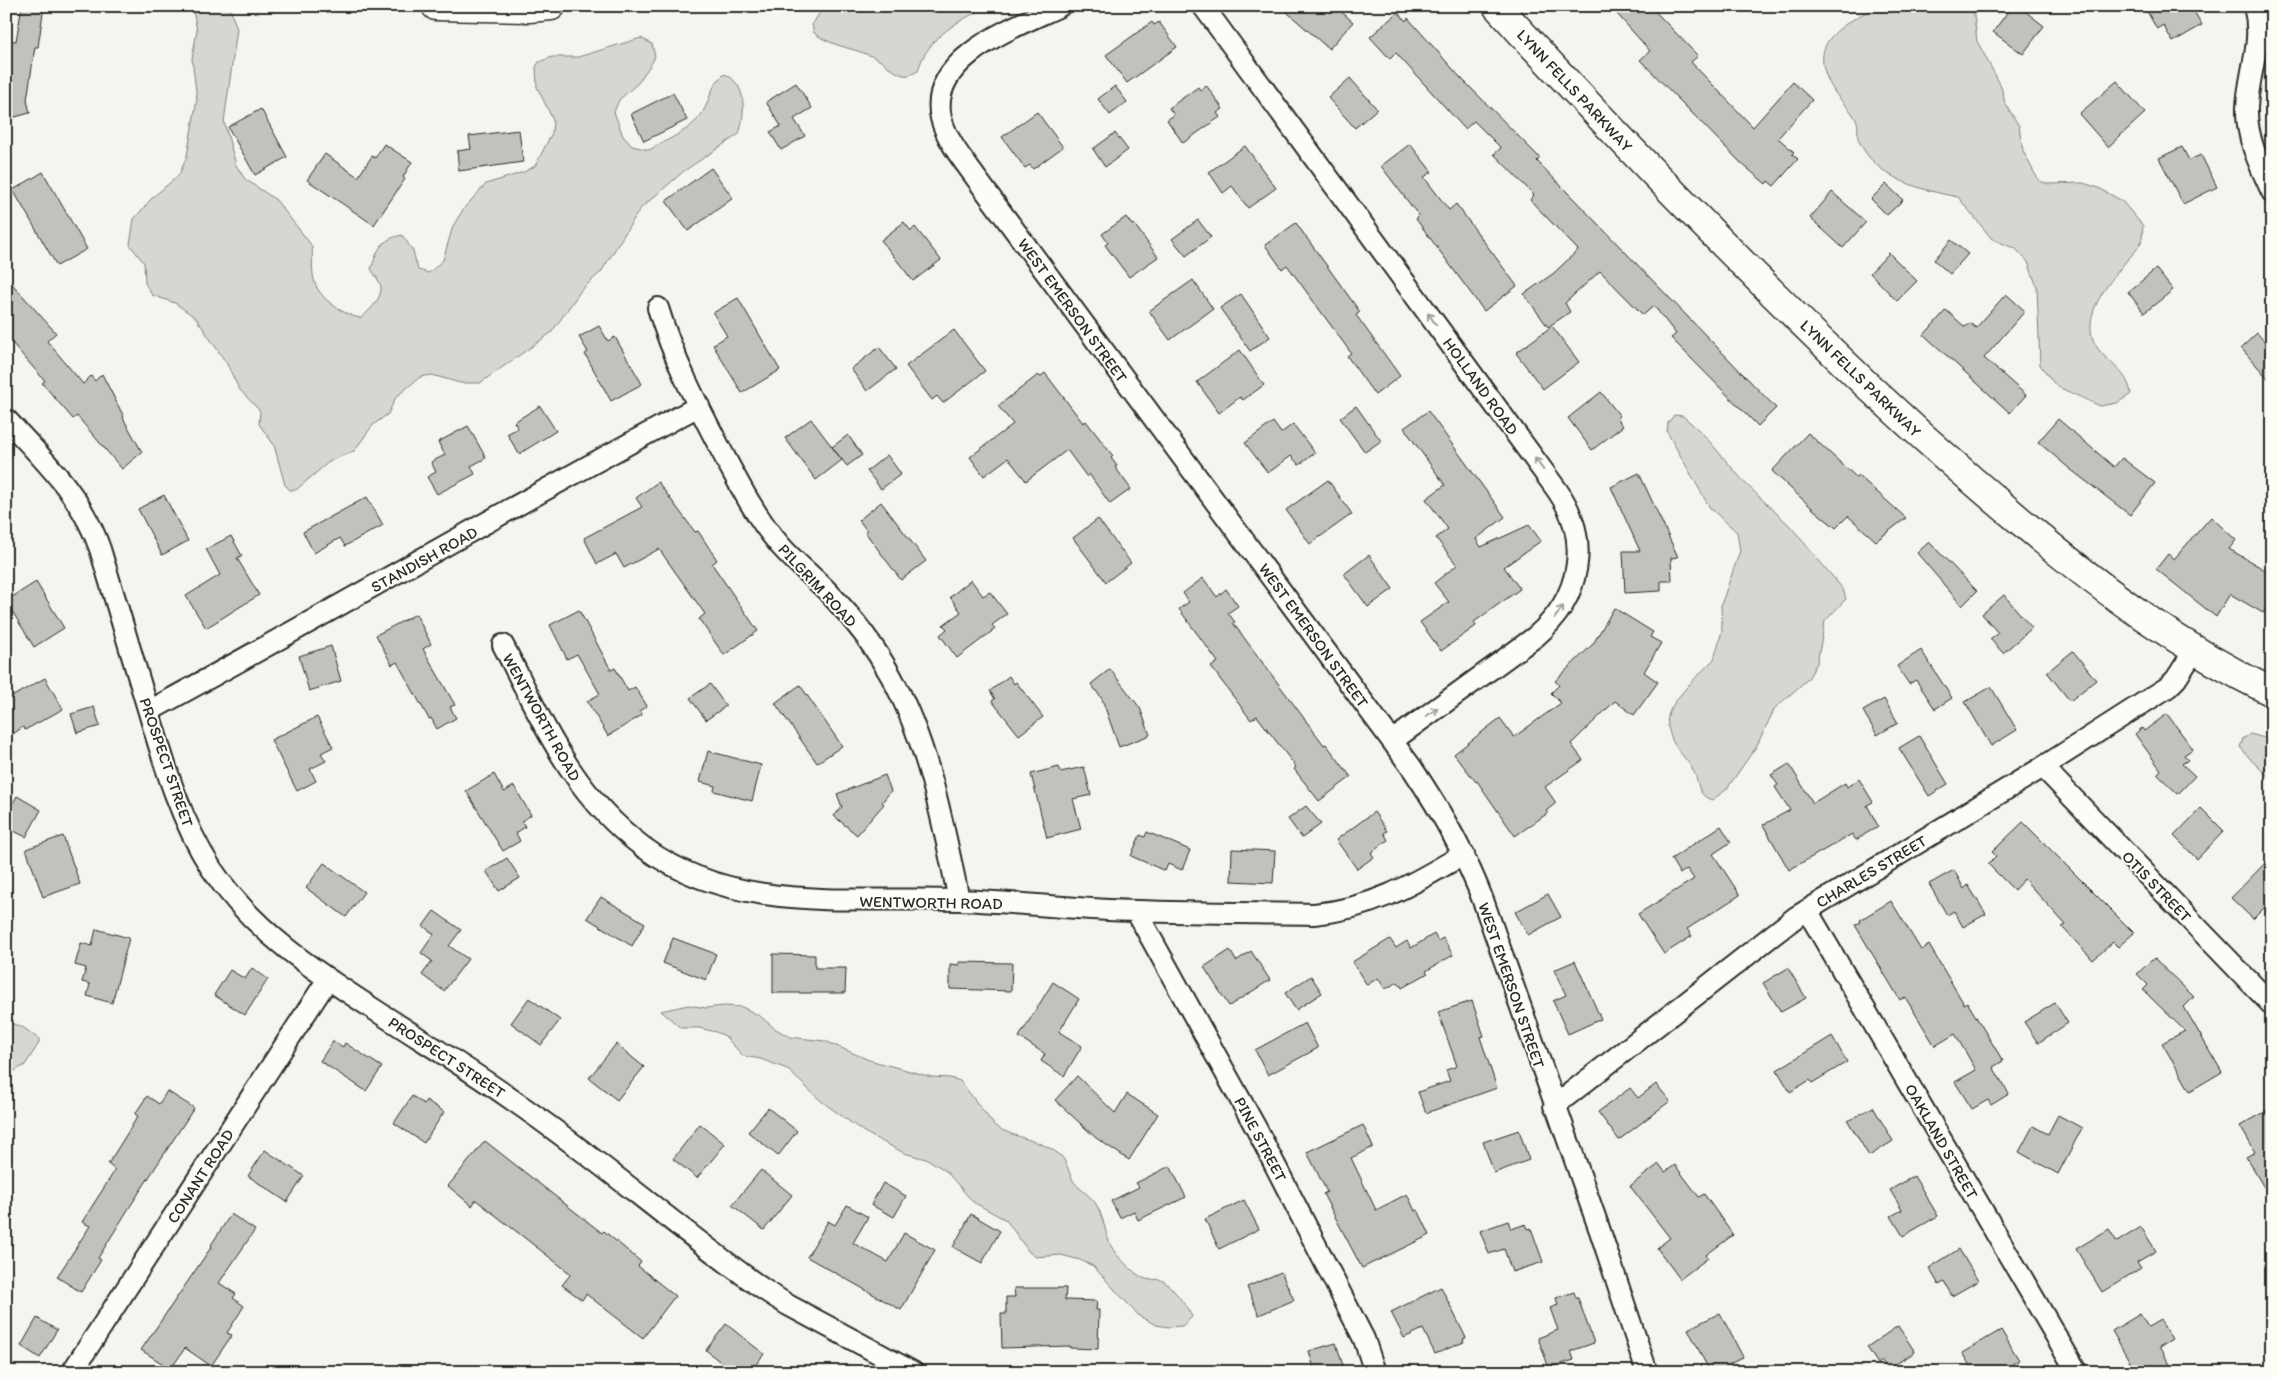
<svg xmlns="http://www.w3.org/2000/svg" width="2278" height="1378" font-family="Itim,sans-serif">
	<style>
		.green { fill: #d7d6d2; stroke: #81807e }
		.building { fill: #c2c1be; stroke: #2b2b2b }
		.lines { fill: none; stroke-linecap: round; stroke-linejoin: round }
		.street-casing { stroke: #2b2b2b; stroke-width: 24 }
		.secondary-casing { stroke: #2b2b2b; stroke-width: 31 }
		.street { stroke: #fdfcf7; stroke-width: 20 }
		.secondary { stroke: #fdfcf7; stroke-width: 28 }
		.oneway { stroke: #9e9e9b }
		.labels { text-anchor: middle; stroke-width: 4; stroke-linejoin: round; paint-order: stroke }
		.street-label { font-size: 16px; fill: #2b2b2b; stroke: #fdfcf7 }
	</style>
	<rect width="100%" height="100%" fill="#f5f4ef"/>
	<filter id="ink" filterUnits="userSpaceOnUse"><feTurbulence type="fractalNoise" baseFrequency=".02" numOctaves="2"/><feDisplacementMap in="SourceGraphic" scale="10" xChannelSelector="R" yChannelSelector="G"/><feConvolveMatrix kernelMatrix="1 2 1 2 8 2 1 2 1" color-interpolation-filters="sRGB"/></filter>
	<g filter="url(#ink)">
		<!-- green -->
		<path class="green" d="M192,6h37l8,23 -13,93 12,43 9,14 31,21 33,42 3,5c1,11 -1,25 3,36 5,16 30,33 46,35 8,-7 21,-19 20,-31 -1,-6 -7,-13 -10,-18 7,-20 9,-29 31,-34l11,16 5,19 11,3 14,-13 10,-34 11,-18 22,-24 38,-12 11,-6 17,-33 1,-13 -16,-33 -1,-20 3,-5 13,-5h26l63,-19 11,6 3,12 -2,5 -15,22 -19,17 -5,12 9,24 9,10 17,4c17,-10 41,-19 52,-35 10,-15 8,-28 23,-41 24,9 21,41 15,60l-55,37 -44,38 -39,63 -19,17 -31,44 -71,50h-20l-28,-8 -12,2 -24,20 -8,17 -15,11 -19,26 -24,10 -34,29h-6l-5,-5 -11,-40 -15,-21 1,-13 -21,-22 -12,-25 -31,-46 -21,-15 -23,-8 -7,-12 -1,-20 -14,-18 4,-26 18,-21 27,-23 8,-19 10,-57 -5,-40 5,-29z
			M824,6h167c-30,12 -65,32 -73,65 -6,3 -9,5 -15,4 -8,-2 -16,-10 -24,-15 -20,-12 -46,-12 -65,-27l-2,-8z
			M1877,6h96l4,35 24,45 4,17 14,23 4,25 12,23 5,7 8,3 35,-1 16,5 23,13 21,25c-1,5 0,11 -2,16 -2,6 -9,13 -14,18 -13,17 -34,40 -36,63 -3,36 36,39 40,71l-14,9 -17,3 -44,-20 -16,-21 -3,-78 -9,-25 -12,-13 -24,-10 -34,-42c-37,-7 -82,-18 -99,-56 -3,-6 0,-13 -2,-19 -4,-11 -17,-21 -23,-31 -30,-48 5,-64 43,-85z
			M1674,415l9,1 20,18 42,49 45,43 53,63 3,10 -21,22 -8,42 -9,16 -33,29 -19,39 -30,43 -14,10c-16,-5 -12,-17 -19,-30 -5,-10 -15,-18 -20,-28 -3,-7 -7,-19 -5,-26 4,-17 34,-44 46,-57l8,-28 -1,-26 19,-54 -3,-19 -27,-24 -43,-76 1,-9z
			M2250,734l22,6v40l-20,-19 -12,-14 3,-8z
			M688,1005l18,3 18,-2 18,1 18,9 14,12 16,9 35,4 44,19 63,17 18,1 10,3 35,45c20,13 46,13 65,29 8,7 8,18 14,27 7,9 19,15 23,24 9,16 8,35 20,49 7,7 19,21 29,24 5,2 10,-1 15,1 8,2 28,29 31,37l-10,9 -13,1 -13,-2 -17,-9 -46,-50 -13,-6 -19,-5 -25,2 -7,-5 -23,-32 -33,-18 -27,-31 -17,-11 -25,-7 -40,-21 -43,-31 -34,-32 -26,-10 -18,-3 -18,-20 -9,-4 -17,-4h-18l-20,-17z
			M6,1021l18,7 15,11v4l-14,22 -19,11z"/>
		<!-- building -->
		<path class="building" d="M22,6h22l-6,41h-3l-8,53 3,13 -19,5 -5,-18v-60l10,1z
			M1280,6h55l18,16 -24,27z
			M1610,6h40l48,50 -7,6 62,65 40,-45 19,18 -34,38 16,14 -2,2 6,5 -24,27 -6,-5 -2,3 -25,-21 -101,-103 10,-9z
			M2012,6h13l1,6 18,14 -21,28 -30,-22z
			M2144,6h51l-3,2 10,17 -29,17 -10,-17 -6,4z
			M1398,12l8,9 2,-3 51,58 81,82 -3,3 239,247 -18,18 -87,-88 5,-4 -22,-28 -11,9 -43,-44 -35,32 5,9 -22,15 -24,-33 30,-21 24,-23 -48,-50 4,-5 -40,-41 7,-6 -27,-27 -9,8 -69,-76 -6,6 -20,-22z
			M1152,22l2,3 5,-3 18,25 -50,36 -21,-28z
			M1350,78l27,31 -22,19 -27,-30z
			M2117,81l28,32 -37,34 -29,-33z
			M796,83l16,25 -18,11 11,17 -24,14 -11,-18 11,-6 -15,-24z
			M1206,85l17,24 -6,4 3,4 -37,26 -16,-23 7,-5 -5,-7 29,-21 2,3z
			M1115,86l12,16 -17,13 -12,-16z
			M673,93l14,27 -43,21 -13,-27z
			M261,109l26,48 -32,18 -27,-48z
			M1037,112l26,35 -30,22 -3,-4 -5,3 -23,-31z
			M519,130l4,32 -64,9 -2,-20 14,-2 -2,-13z
			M1115,133l13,17 -23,17 -12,-18z
			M384,144l28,18 -9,15 2,2 -31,46 -67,-45 18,-26 33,23 14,-21 3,2z
			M1410,144l22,28 -8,5 25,33 7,-6 61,82 -33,25 -68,-92 3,-3 -38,-50z
			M1245,146l31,42 -28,20 -16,-22 -9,7 -14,-21z
			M2182,147l7,13 12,-5 16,32 -34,17 -24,-46z
			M711,168l22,30 -45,33 -22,-30z
			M43,172l44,77 -30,17 -44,-76z
			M1886,184l17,16 -16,15 -16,-16z
			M1832,192l34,30 -23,26 -33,-30z
			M1126,217l6,8 2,-1 24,33 -29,20 -24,-32 3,-2 -6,-9z
			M1198,220l13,17 -25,19 -14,-17z
			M904,222l7,9 4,-4 26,33 -28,21 -32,-41z
			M1296,223l64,89 -4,3 44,61 -25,19 -28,-39 4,-3 -64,-88 -5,4 -17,-24z
			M1951,240l17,14 -18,20 -16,-14z
			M1889,253l28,28 -20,20 -27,-28z
			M2156,269l17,21 -29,23 -16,-21z
			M6,277l50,56 -9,8 36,43 8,-8 4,5 7,-7 22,43 -1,1 19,34 -20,17 -45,-53 -4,3 -31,-36 3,-2 -39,-45z
			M1193,280l20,29 -43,31 -21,-29z
			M1241,294l29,43 -20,14 -30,-43z
			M2006,294l19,17 -41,47 42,37 -16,18 -86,-78 22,-25 19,17 5,-4 6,5z
			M738,298l42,72 -38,23 -29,-48 14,-9 -14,-23z
			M599,326l9,15 7,-4 27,47 -31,17 -26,-47 3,-2 -9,-15z
			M1552,326l27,36 -36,27 -27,-36z
			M954,330l31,41 -42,32 -6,-7 -5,4 -26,-34z
			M2257,333l15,17v33l-31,-35z
			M879,347l17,22 -29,22 -16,-22z
			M1240,350l24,35 -21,15 -3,-3 -21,16 -22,-31z
			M1045,373l38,50 3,-2 27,35 -2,2 6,8 -2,1 16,22 -21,15 -21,-30 -2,3 -20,-27 -41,31 -18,-23 -24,18 -14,-19 43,-33 -15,-18 40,-31 2,2z
			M1601,392l19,24 -3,2 6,8 -31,24 -24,-32z
			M540,406l16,25 -37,23 -12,-20 11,-6 -4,-6z
			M1356,406l25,35 -16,11 -25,-34z
			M1428,411l77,106 -29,22 5,8 48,-22 12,16 -37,26 16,22 -46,33 2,4 -35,25 -21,-29 29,-20 -15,-19 23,-18 -21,-27 12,-9 -22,-30 19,-14 -41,-57z
			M811,419l31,41 -26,20 -31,-42z
			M2058,419l56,48 8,-9 33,25 -25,32 -60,-46 -32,-27z
			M1273,422l8,11 12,-9 22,29 -16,12 -8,-9 -23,17 -23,-30z
			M468,426l18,32 -15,8 4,8 -38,20 -10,-17 9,-5 -5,-10 14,-7 -7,-13z
			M1808,433l48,44 2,-2 48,43 -30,23 -28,-25 -12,12 -22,-18 -42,-39z
			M848,435l14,20 -15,11 -15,-19z
			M887,455l14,19 -20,15 -14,-18z
			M1639,473l39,84 -7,1 1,23h-11v10l-36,2 -2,-42h17l-29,-64z
			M1328,480l24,34 -42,30 -24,-34z
			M658,482l37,50 3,-1 19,29 -5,4 46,67 -34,24 -25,-36 6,-5 -46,-65 -35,19 -8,-14 -19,10 -13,-26 58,-31 -6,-9z
			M164,495l24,46 -26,14 -24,-46z
			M367,497l16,28 -38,21 -5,-8 -26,15 -11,-21z
			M881,502l45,59 -25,19 -36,-48 2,-1 -8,-11z
			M2211,517l25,23 -7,9 43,25v25l-9,14 -33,-19 -14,23 -60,-48 12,-15 6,5z
			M1098,519l33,44 -25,19 -33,-44z
			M231,536l11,20 -5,2 22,37 -53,33 -20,-32 34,-21 -14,-26z
			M1929,542l48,49 -15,15 -45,-53z
			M1369,555l24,34 -25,18 -24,-33z
			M1203,578l14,19 9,-8 12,17 -10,7 7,9 -2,1 91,122 2,-1 25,33 -32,24 -25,-32 2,-2 -39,-51 -6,4 -40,-53 7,-5 -39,-53 10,-7 -6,-9z
			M971,580l12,16 7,-4 17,22 -15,11 3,4 -38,29 -17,-23 7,-6 -4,-4 18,-13 -11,-15z
			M36,582l28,46 -30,19 -28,-46z
			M2004,595l28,33 -29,25 -13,-14 8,-6 -16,-19z
			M1614,608l39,24 -3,5 11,6 -17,29 14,10 -24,33 -19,-14 -44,43 12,16 -38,27 11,16 -10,8 2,2 -33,23 -38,-55 -1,1 -22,-28 46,-36 14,19 47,-34 -10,-10 8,-8 -4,-4 38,-37z
			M579,610l32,60 4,-2 13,23 7,-4 12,19 -8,5 3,4 -34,21 -21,-35 13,-7 -23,-40 -10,5 -17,-34z
			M416,614l15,30 -8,5 32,56 -5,2 6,11 -19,11 -6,-11 -2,1 -32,-57 -5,3 -16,-30z
			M331,646l10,35 -32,10 -10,-35z
			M1921,650l31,48 -17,11 -19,-29 -7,4 -12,-18z
			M2073,651l23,29 -26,21 -23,-29z
			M1110,669l30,39 10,27 -31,12 -17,-48 -11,-15z
			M1009,676l5,8 2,-2 27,35 -24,18 -27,-34 3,-2 -5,-8z
			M45,678l18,31 -38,21 -2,-3 -10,7 -7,-12v-22z
			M710,684l16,22 -20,14 -16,-22z
			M800,685l42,61 -25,17 -42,-60z
			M1991,687l26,43 -26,16 -26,-44z
			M1884,699l14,24 -21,12 -14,-24z
			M94,707l6,19 -23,7 -6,-19z
			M2167,714l26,35 -9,6 4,5 -6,4 13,12 -17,18 -21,-20 4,-4 -26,-36 7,-6 2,3z
			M317,717l16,30 -12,6 5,8 -16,8 6,12 -19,10 -26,-51z
			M1919,736l29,48 -19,12 -30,-48z
			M708,751l53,14 -9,36 -38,-10 1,-5 -15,-4z
			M1789,764l24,39 32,-20 2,4 12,-8 14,23 -6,3 11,21 -22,14 -4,-6 -63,36 -26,-45 27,-15 -15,-23 3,-2 -7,-10z
			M1059,767l1,5 24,-5 7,28 -18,4 8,30 -34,9 -16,-64z
			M494,774l10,18 10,-6 17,29 -9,6 3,6 -9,6 4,8 -17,10 -37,-60z
			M885,775l6,16 -9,11 2,2 -27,31 -23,-19 8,-9 -5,-13z
			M17,796l24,14 -15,27 -20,-10v-11z
			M1306,806l15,18 -19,14 -14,-19z
			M2201,808l23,23 -27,28 -23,-23z
			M1374,812l13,19 -3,2 4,7 -17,13 3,4 -17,12 -21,-29z
			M2023,822l111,111 -16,14 -5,-5 -20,18 -31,-33 4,-2 -42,-46 -10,11 -26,-26 8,-8 -4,-4z
			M1721,826l10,16 -18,12 27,41 -53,34 5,7 -28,18 -26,-40 56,-35 -7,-10 -7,5 -9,-15z
			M1147,832l43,18 -8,20 -14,-6 -3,7 -34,-15 9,-21 5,2z
			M63,836l17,48 -37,13 -17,-48z
			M1232,849l43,2 -2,32 -42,-2z
			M2272,856v44l-19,19 -22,-21z
			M507,858l13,20 -21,13 -13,-20z
			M324,863l40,29 -18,25 -40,-29z
			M1954,870l10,19 4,-4 18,29 -23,13 -9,-16 -7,4 -18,-31z
			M1548,894l13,23 -33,18 -13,-23z
			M601,897l44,26 -13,23 -45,-28z
			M1891,901l30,49 8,-5 35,59 3,-2 36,59 -10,6 16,27 -18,11 -3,-5 -16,9 -17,-27 21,-12 -21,-36 -20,12 -30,-49 -5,3 -45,-75 6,-3 -1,-2z
			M434,911l27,19 -12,16 19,13 -24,32 -22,-16 10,-14 -11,-8 13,-19 -11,-8z
			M96,929l33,9 -17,65 -25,-7 3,-12 -8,-2 4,-14 -11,-3 6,-22 11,3z
			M1434,934l4,7 5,-3 10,17 -27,16 2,2 -26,15 -4,-6 -13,7 -7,-11 -11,7 -15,-23 38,-23 6,9 11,-7 4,7z
			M673,938l43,16 -10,26 -43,-17z
			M1230,950l6,11 15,-10 19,29 -41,26 -25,-39z
			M773,954l42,1v13h31l-1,25h-72z
			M2154,958l40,39 -10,10 38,65 -32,19 -28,-48 23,-12 -42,-41 5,-5 -11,-11z
			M1575,961l26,58 -33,15 -15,-33 13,-6 -12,-25z
			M959,962l53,1 -1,28 -61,-2v-25l9,1z
			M252,968l16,11 -23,36 -31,-20 16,-25 15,9z
			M1788,968l18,30 -25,14 -18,-29z
			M1311,976l11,17 -26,17 -11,-17z
			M1053,982l26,17 -20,33 23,14 -18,30 -23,-15 4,-7 -26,-17z
			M529,998l31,22 -19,25 -30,-22z
			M1472,1001l12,35 -4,1 17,51 -71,25 -8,-21 32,-11 -4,-11 11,-4 -19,-54z
			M2055,1003l13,20 -30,20 -14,-21z
			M1305,1023l13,25 -50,27 -13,-25z
			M1832,1036l15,26 -35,21 -2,-3 -20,12 -13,-22z
			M333,1041l10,6 2,-4 37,24 -16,24 -46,-30z
			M616,1044l28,23 -27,33 -28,-22z
			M1077,1076l38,37 12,-19 31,20 -29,46 -33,-22 -41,-38z
			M1656,1084l14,17 -51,39 -21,-28 32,-24 8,10z
			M167,1091l27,17 -65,100 -31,50 3,2 -20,32 -24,-15 33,-51 -8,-4 32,-50v-3l-6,-5 30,-48 -3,-2 12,-18 12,8z
			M412,1096l12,8 2,-4 18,12 -20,31 -30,-20z
			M1873,1107l20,34 -24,15 -21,-35z
			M768,1108l29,23 -19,25 -30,-24z
			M2272,1108v93l-26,-44 9,-5 -15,-26z
			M2058,1115l24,13 -24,46 -39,-22 14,-26 15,8z
			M700,1124l25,20 -28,34 -24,-19z
			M1363,1125l10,22 -22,11 25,52 31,-16 8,17 3,-1 12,25 -68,33 -39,-74 4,-2 -20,-40z
			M1519,1130l10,30 -35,13 -11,-31z
			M485,1141l117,92 2,-2 18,15 19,16 -3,4 37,30 -32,42 -57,-44 -4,6 -20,-15 9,-11 -95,-74 -4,6 -24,-20z
			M265,1150l39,26 -17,26 -39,-26z
			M1659,1164l6,8 10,-7 24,32 5,-3 29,41 -27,20 2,3 -28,21 -23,-31 13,-10 -40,-52z
			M1170,1166l16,31 -48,23 -4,-9 -14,7 -9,-17 28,-14 -3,-4z
			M761,1170l31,25 -28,35 -32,-25z
			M1914,1176l24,40 -35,20 -12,-20 11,-6 -12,-20z
			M883,1183l23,13 -12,21 -23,-12z
			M1244,1200l15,29 -40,20 -14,-30z
			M847,1205l21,12 -15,26 35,19 16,-29 31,17 -34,60 -94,-53 21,-36 7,4z
			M231,1214l24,16 -36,53 17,11 -3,4 11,8 -17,27 5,2 -21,31 -26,-18 -14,21 -30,-19 71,-104 -1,-1z
			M971,1214l29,17 -18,32 -29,-16z
			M1508,1221l3,8 15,-5 2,5 3,-1 12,34 -31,10 -8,-23 -15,5 -9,-23z
			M2141,1227l15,24 -19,11 4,6 -39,24 -26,-43 33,-20 8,13z
			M1959,1249l19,32 -26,15 -8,-14 -5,3 -10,-17z
			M1281,1272l13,28 -35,15 -12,-28z
			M1441,1287l25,51 -3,1 1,3 -29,12 -12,-25 -19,9 -13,-26z
			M1014,1288h52l-1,12 32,1 -1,9h3l-1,39 -28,-1v-2l-68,2 -1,-34h5v-17h9z
			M1574,1292l2,6h2l16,45 -23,8 3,9 -25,8 -11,-30 20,-8 -8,-22 8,-3 -2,-7z
			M1720,1313l23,44 -13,7 5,8h-25l-22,-43z
			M2140,1314l8,13 12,-7 12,19 -13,8 16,25h-39l-24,-41z
			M37,1318l20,12 -17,28 -19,-12z
			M726,1324l38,30 -14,18h-18l-26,-22z
			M1898,1326l17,26 -27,17 -6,-8 -4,3 -11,-17z
			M2001,1330l18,30 -20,12h-25l-12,-19z
			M1336,1343l9,29h-30l-6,-21z"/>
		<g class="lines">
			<!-- street casing -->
			<g class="street-casing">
				<path id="street" d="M1060,6c-42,20 -133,51 -119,112 6,23 22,42 35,60l436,590c29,43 54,86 72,135l116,328 47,141
					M1203,6l354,484c35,50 24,108 -22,147l-143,104
					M2254,6c10,36 -6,67 -7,102 -1,30 13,58 25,84
					M658,308c15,50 39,96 63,142 17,32 34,66 58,94 15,18 35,33 51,50 23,24 45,53 61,82 38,69 52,148 68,224
					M6,419c37,40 76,77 94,130 16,53 32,106 48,160 16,54 32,111 63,159 41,62 102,102 164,142 46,30 94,59 139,91 86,59 164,128 249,188l25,16 125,67
					M503,645c40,77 68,148 140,202 92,68 209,49 316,53 59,2 118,10 178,11 59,2 118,2 177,3 61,-6 99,-30 150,-60
					M149,711c184,-100 365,-207 550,-305
					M2043,767l229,238
					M1807,910l270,462
					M1136,911l120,217 108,211 11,33
					M1554,1106l242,-189 247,-150 125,-80 8,-8 18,-28
					M72,1372l256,-393"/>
			</g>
			<!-- secondary casing -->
			<g class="secondary-casing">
				<path id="secondary" d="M436,6l93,2 22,-2
					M1497,6c103,114 210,223 320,331 68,67 139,131 213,192 75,63 153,120 242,163"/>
			</g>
			<!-- street -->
			<use href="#street" class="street"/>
			<!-- secondary -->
			<use href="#secondary" class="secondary"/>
		</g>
		<!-- one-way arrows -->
		<defs><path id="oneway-shaft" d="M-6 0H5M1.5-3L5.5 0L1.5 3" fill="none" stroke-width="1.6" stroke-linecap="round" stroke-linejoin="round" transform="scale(1.25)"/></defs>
		<g class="oneway">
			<use href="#oneway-shaft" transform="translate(1432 319) rotate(-126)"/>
			<use href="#oneway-shaft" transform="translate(1539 464) rotate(-126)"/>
			<use href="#oneway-shaft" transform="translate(1559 612) rotate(-55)"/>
			<use href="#oneway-shaft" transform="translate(1432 712) rotate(-36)"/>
		</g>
	</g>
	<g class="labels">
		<!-- street labels -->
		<g class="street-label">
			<text transform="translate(1575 90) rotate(47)" y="6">LYNN FELLS PARKWAY</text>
			<text transform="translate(1073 310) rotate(54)" y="6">WEST EMERSON STREET</text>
			<text transform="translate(1861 378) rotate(44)" y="6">LYNN FELLS PARKWAY</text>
			<text transform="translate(1481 386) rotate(54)" y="6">HOLLAND ROAD</text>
			<text transform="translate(424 559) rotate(-29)" y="6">STANDISH ROAD</text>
			<text transform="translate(818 585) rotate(47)" y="6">PILGRIM ROAD</text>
			<text transform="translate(1314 635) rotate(54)" y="6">WEST EMERSON STREET</text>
			<text transform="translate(542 717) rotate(61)" y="6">WENTWORTH ROAD</text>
			<text transform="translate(167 762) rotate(71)" y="6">PROSPECT STREET</text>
			<text transform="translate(1871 871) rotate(-31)" y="6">CHARLES STREET</text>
			<text transform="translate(2157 886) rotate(46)" y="6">OTIS STREET</text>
			<text transform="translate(931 902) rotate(1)" y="6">WENTWORTH ROAD</text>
			<text transform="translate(1512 985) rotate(71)" y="6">WEST EMERSON STREET</text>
			<text transform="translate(447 1057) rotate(33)" y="6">PROSPECT STREET</text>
			<text transform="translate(1261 1139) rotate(62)" y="6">PINE STREET</text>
			<text transform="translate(1942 1141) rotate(60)" y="6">OAKLAND STREET</text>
			<text transform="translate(200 1176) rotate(-57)" y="6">CONANT ROAD</text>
		</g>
	</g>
	<!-- margin -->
	<rect width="2278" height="1378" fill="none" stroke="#fdfcf7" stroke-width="25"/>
	<rect x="12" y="12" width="2253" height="1353" fill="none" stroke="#2b2b2b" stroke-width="2" filter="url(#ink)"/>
</svg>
